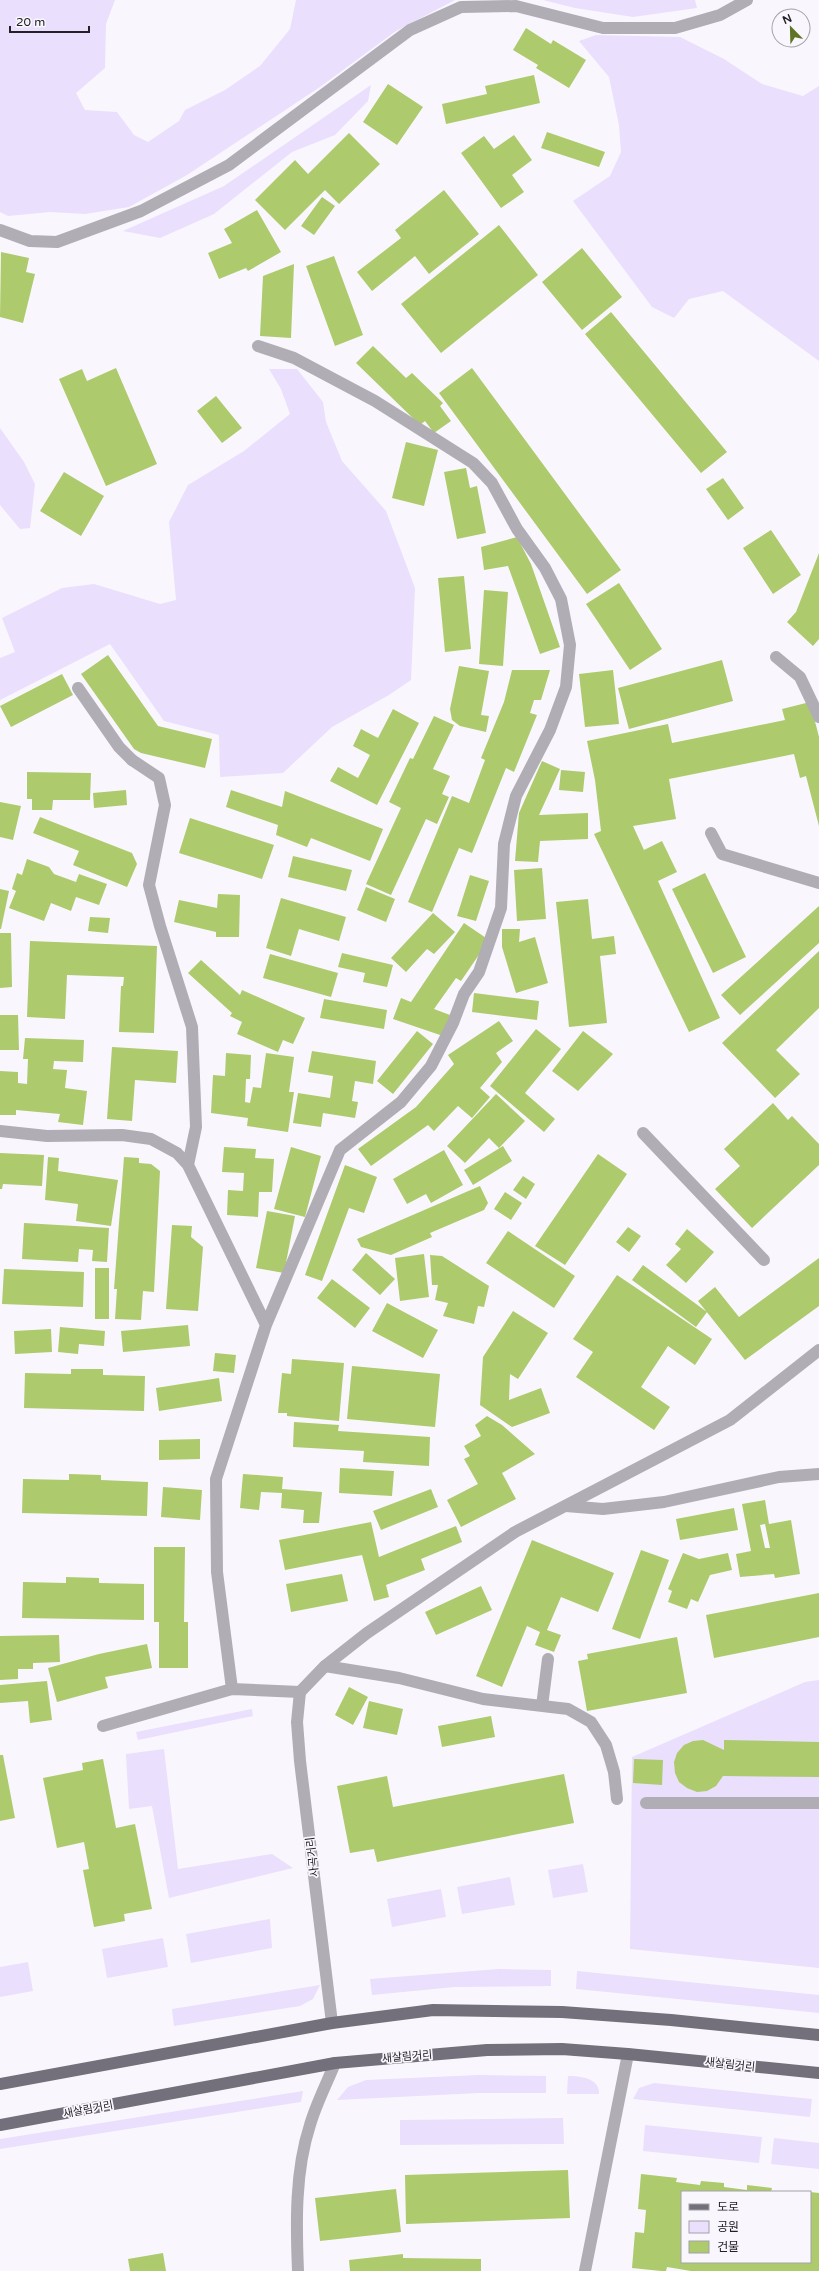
<svg xmlns="http://www.w3.org/2000/svg" width="819" height="2271" font-family="'Varela Round','Noto Sans KR',sans-serif">
	<style>
		.green { fill: #eadffd }
		.building { fill: #adca6c; fill-rule: evenodd }
		.lines { fill: none; stroke-linecap: round; stroke-linejoin: round }
		.service { stroke: #b0adb4; stroke-width: 12 }
		.minor { stroke: #b0adb4; stroke-width: 12 }
		.tertiary { stroke: #b0adb4; stroke-width: 12 }
		.primary { stroke: #74707b; stroke-width: 12 }
		.labels { text-anchor: middle; stroke-width: 3.5; stroke-linejoin: round; paint-order: stroke }
		.street-label { font-size: 11px; fill: #232126; stroke: #f9f7fd }
	</style>
	<rect width="100%" height="100%" fill="#f9f7fd"/>
	<!-- green -->
	<path class="green" d="M0,0h115l-9,24 -1,44 -29,25 9,17 32,2 17,23 14,7 31,-21 6,-11 40,-20 35,-24 30,-37 6,-29h159l-59,31 -76,56 -133,88 -58,32 -44,7 -35,-2 -42,4 -8,-4z
		M543,0h152l2,8 -64,9 -58,-9z
		M596,35l84,2 44,22 38,25 41,12 16,-10v275l-96,-70 -34,8 -15,19 -22,-11 -79,-106 37,-25 11,-24 -2,-27 -10,-48 -30,-36z
		M371,85l-3,16 -33,34 -43,17 -78,62 -54,24 -37,-7 101,-45z
		M269,369h28l26,33 3,20 16,39 44,50 29,77 -4,92 -22,15 -57,32 -49,46 -63,4 -1,-42 -55,-14 -54,-77 -110,56v-42l15,-6 -13,-34 60,-30 32,-4 66,20 16,-4 -7,-78 19,-37 56,-34 46,-37 -9,-25z
		M0,428l24,34 11,22 -5,44 -10,1 -20,-24z
		M819,1680v288l-189,-19 2,-192 173,-75z
		M252,1709l1,7 -115,24 -2,-8z
		M164,1749l14,120 94,-15 21,14 -124,30 -17,-92 -23,3 -3,-55z
		M583,1864l5,28 -35,6 -5,-28z
		M510,1877l5,28 -53,9 -5,-27z
		M441,1889l5,28 -54,10 -5,-28z
		M270,1919l2,29 -81,15 -5,-29z
		M163,1938l5,29 -61,11 -5,-29z
		M28,1962l5,29 -33,6v-30z
		M499,1969l52,1v16l-96,1 -83,8 -2,-16z
		M577,1971l242,24v18l-243,-24z
		M320,1985l-7,14 -13,7 -126,20 -2,-17z
		M478,2075l68,1v17h-67l-142,7 11,-13 18,-7z
		M568,2076c12,0 32,2 31,18h-32z
		M654,2083l158,16 -2,18 -177,-18 6,-11z
		M303,2091l-2,11 -301,47v-10z
		M563,2118l1,26 -164,1v-25z
		M645,2125l117,12 -3,26 -116,-12z
		M774,2138l45,5v26l-48,-5z"/>
	<!-- building -->
	<path class="building" d="M526,28l25,16 2,-4 33,20 -17,28 -33,-20 2,-3 -25,-15z
		M534,75l6,28 -94,21 -4,-20 45,-10 -2,-8z
		M388,84l35,23 -26,38 -34,-23z
		M547,132l58,20 -6,15 -58,-19z
		M349,133l31,31 -41,40 -14,-14 -40,40 -30,-30 40,-40 13,14z
		M514,135l18,25 -20,15 12,17 -23,16 -40,-55 23,-17 10,13z
		M444,190l35,44 -50,40 -14,-18 -43,35 -15,-19 44,-34 -6,-8z
		M322,197l13,9 -21,29 -13,-9z
		M257,210l24,42 -33,19 -2,-3 -27,11 -11,-26 24,-10 -8,-14z
		M499,225l39,50 -97,78 -40,-49z
		M582,248l40,49 -40,33 -40,-48z
		M1,252l28,6 -3,14 9,2 -12,49 -23,-6z
		M334,256l29,79 -28,11 -29,-80z
		M294,264l-3,74 -31,-2 3,-60z
		M611,312l116,140 -26,21 -116,-139z
		M373,346l33,32 6,-5 31,30 -3,3 11,15 -17,12 -9,-12 -5,4 -64,-62z
		M116,368l41,96 -51,22 -47,-107 23,-10 5,12z
		M472,368l149,202 -34,24 -148,-201z
		M216,396l26,32 -20,15 -25,-32z
		M406,442l32,8 -14,56 -32,-8z
		M466,468l4,20 7,-2 9,47 -29,6 -13,-67z
		M64,472l40,24 -23,40 -41,-25z
		M723,478l21,30 -16,12 -22,-31z
		M771,530l30,45 -28,19 -30,-46z
		M517,537l14,27 29,83 -20,7 -32,-88 -24,4 -3,-23z
		M819,553v86l-6,7 -26,-24 9,-10z
		M464,576l7,73 -26,3 -7,-74z
		M619,583l43,66 -32,21 -44,-66z
		M484,590l24,2 -5,74 -24,-2z
		M108,655l50,71 54,13 -7,29 -64,-15 -7,-4 -53,-75z
		M722,660l11,41 -104,28 -11,-41z
		M459,666l30,5 -8,44 8,1 -3,16 -26,-6 -8,-6 -2,-11z
		M512,670h38l-9,30h-7l-4,13 7,2 -23,57 -8,-4 -34,85 -13,-5 -27,64 -24,-10 44,-106 17,7 16,-43 -4,-2 23,-56z
		M613,670l6,54 -34,3 -6,-53z
		M62,674l11,21 -62,32 -11,-21z
		M810,702l9,35v89l-13,-50 -6,2 -6,-24 -125,25 7,40 -43,7 11,24 18,-9 15,31 -19,9 62,137 -31,14 -95,-198 7,-3 -6,-51 -8,-39 81,-17 4,19 113,-23 -3,-11z
		M393,709l26,14 -42,82 -47,-24 8,-14 20,11 12,-23 -17,-9 8,-17 17,9z
		M434,716l20,9 -21,44 17,7 -8,18 7,3 -12,27 -11,-5 -35,76 -25,-11 35,-76 -12,-6 21,-44 3,1z
		M542,761l18,8 -21,46 49,-2v26l-48,2 -2,21 -23,-1 4,-48z
		M561,770l24,2 -2,20 -24,-2z
		M27,772l64,1 -1,27h-37l-1,10h-20v-11h-5z
		M126,790l1,15 -33,3 -1,-15z
		M231,790l51,17 3,-16 98,38 -13,32 -59,-23 -4,9 -31,-12 2,-10 -52,-18z
		M0,802l21,4 -8,34 -13,-3z
		M40,817l92,36 5,11 -10,23 -54,-22 6,-14 -46,-18z
		M190,818l84,27 -12,34 -83,-26z
		M293,856l59,14 -6,21 -58,-14z
		M27,859l22,8 5,7 22,8 3,-8 28,10 -8,21 -23,-8 -5,14 -20,-8 -7,18 -35,-13 7,-17 -4,-2 5,-16 5,2z
		M542,868l4,51 -29,2 -3,-51z
		M705,873l41,84 -33,16 -41,-84z
		M470,875l19,6 -13,40 -19,-5z
		M366,887l29,12 -9,23 -29,-12z
		M0,889l9,2 -8,38h-1z
		M218,894l22,1 -1,42h-23v-5l-42,-10 5,-22 38,8z
		M281,898l65,19 -7,24 -40,-12 -8,27 -25,-8z
		M588,899l4,40 22,-3 2,18 -16,2 7,67 -38,4 -13,-125z
		M819,906v37l-79,72 -19,-20z
		M433,913l22,19 -21,22 -7,-5 -21,23 -15,-14z
		M90,917l20,1 -2,15 -20,-2z
		M464,923l25,17 -28,41 -5,-3 -22,31 16,6 -7,21 -50,-17 8,-21 10,4z
		M502,929h18l-1,13 16,-5 13,46 -32,10 -14,-46z
		M0,933h11l1,54 -12,1z
		M30,941l127,5 -3,87 -35,-1 2,-46h2l1,-9 -57,-2 -2,44 -38,-2z
		M819,951v57l-43,42 24,24 -25,24 -53,-55z
		M342,953l51,12 -6,22 -24,-5 2,-9 -27,-6z
		M270,954l68,19 -7,24 -68,-19z
		M201,960l39,35 2,-5 63,28 -12,26 -10,-4 -5,12 -41,-18 5,-12 -12,-6 2,-3 -44,-40z
		M474,993l65,8 -2,19 -65,-8z
		M324,999l63,11 -3,19 -64,-11z
		M0,1015h18l1,35h-19z
		M499,1021l14,20 -17,12 6,9 -22,26 10,9 -18,21 -14,-12 -24,25 -6,-6 -57,41 -13,-17 58,-42 38,-43 -6,-9z
		M536,1029l25,20 -36,44 30,26 -11,13 -54,-46z
		M417,1031l16,13 -40,50 -16,-13z
		M583,1031l30,23 -35,37 -26,-20z
		M25,1038l59,2 -1,22 -29,-1 -1,8 14,1 -2,18 22,3 -4,34 -25,-3 2,-8 -44,-4v5h-16v-44l18,1v11l9,1 1,-25h-5z
		M112,1047l66,4 -2,32 -41,-3 -3,41 -25,-2z
		M312,1051l64,10 -3,23 -18,-3 -3,20 6,1 -3,16 -32,-5 -2,14 -28,-4 5,-30 32,5 3,-22 -25,-4z
		M226,1053l25,2 -1,24h-4l-1,23 5,1 3,-16 8,1 5,-35 28,4 -5,35h5l-6,40 -41,-6 1,-8 -37,-5 2,-38 12,1z
		M496,1094l29,27 -26,27 -10,-10 -24,25 -18,-17z
		M773,1103l15,17 4,-4 27,28v21l-67,63 -37,-39 25,-23 -16,-17z
		M503,1146l9,15 -39,24 -9,-15z
		M224,1147l32,2 -1,9 19,1 -2,33h-13l-1,25 -31,-2 1,-25 15,1 1,-18 -22,-1z
		M291,1147l30,9 -16,61 -31,-8z
		M444,1150l19,35 -32,18 -5,-9 -19,10 -14,-25z
		M0,1153l44,2 -2,31 -39,-2 -1,5h-2z
		M598,1154l29,20 -62,91 -30,-19z
		M48,1157l11,1 -1,13 60,9 -7,46 -35,-5 2,-17 -33,-4z
		M124,1157l15,1v5l12,1 9,7 -6,121 -11,-1 -2,29 -26,-1 2,-30h-3z
		M345,1165l32,12 -13,36 -15,-5 -27,73 -17,-6z
		M523,1176l12,8 -9,15 -13,-9z
		M480,1186l8,17 -4,7 -54,23 2,4 -41,18 -30,-8 -4,-8z
		M505,1192l17,11 -11,17 -17,-11z
		M267,1211l28,5 -11,57 -28,-5z
		M24,1223l85,5 -2,34 -15,-1 1,-11 -14,-1 -1,13 -56,-3z
		M172,1225l20,1 -1,11 12,10 -5,64 -32,-2z
		M628,1227l13,9 -12,16 -13,-10z
		M687,1229l27,23 -28,31 -20,-18 15,-16 -6,-5z
		M508,1231l67,45 -21,32 -68,-45z
		M366,1253l29,26 -15,16 -28,-25z
		M424,1254l5,43 -29,4 -5,-43z
		M430,1255l12,1 47,30 -5,21 -6,-1 -4,18 -31,-8 5,-13 -13,-3 3,-15h-6z
		M819,1258v48l-74,54 -47,-59 17,-14 24,30z
		M643,1265l64,47 -11,15 -64,-47z
		M95,1268h14v51h-14z
		M4,1269l80,3 -1,35 -81,-3z
		M617,1275l95,64 -17,26 -27,-19 -27,41 29,20 -16,23 -78,-53 17,-25 -20,-13z
		M332,1279l38,29 -15,20 -38,-30z
		M387,1303l51,27 -15,28 -51,-27z
		M513,1311l35,22 -30,46 -8,-5 -1,26 32,-12 9,25 -38,14 -32,-22 3,-48z
		M188,1325l2,21 -67,6 -2,-21z
		M60,1327l45,4 -1,15 -25,-2 -1,10 -20,-2z
		M51,1329l1,23 -37,2 -1,-23z
		M215,1353l21,2 -2,18 -21,-2z
		M292,1359l52,4 -5,58 -52,-5v-3h-9l4,-40 9,1z
		M352,1366l88,8 -5,53 -88,-8z
		M71,1369h32v6l42,1 -1,35 -120,-3 1,-35 46,1z
		M219,1378l3,23 -63,10 -3,-23z
		M487,1416l15,9 33,29 -33,19 14,26 -55,28 -14,-27 31,-16 -14,-25 6,-3 -6,-10 17,-10 -6,-11z
		M294,1422l45,3 -1,6 92,6 -1,29 -66,-4 1,-11 -71,-4z
		M200,1439v20l-41,1v-20z
		M340,1468l54,3 -2,25 -53,-3z
		M69,1474l32,1v5l47,2 -1,34 -125,-3 1,-34 46,1z
		M243,1474l40,3 -1,12 40,3 -3,31h-16l1,-13 -23,-2 1,-15 -21,-1 -2,18 -19,-2z
		M163,1487l39,3 -2,30 -39,-3z
		M431,1489l7,18 -57,23 -8,-19z
		M765,1500l4,24 22,-4 9,54 -25,4 -1,-4 -34,3 -4,-23 15,-3 -9,-47zM765,1524l5,24h-5l-5,-23z
		M734,1508l4,22 -58,10 -4,-21z
		M371,1522l8,35 77,-31 6,16 -41,17 4,11 -39,15 3,12 -15,4 -12,-46 -77,15 -6,-30z
		M532,1540l82,33 -16,39 -37,-15 -14,33 14,5 -7,17 -19,-7 5,-13 -13,-6 -25,61 -26,-11z
		M154,1547h31l-1,75h4v46h-29v-46h-5z
		M641,1550l28,10 -29,79 -28,-10z
		M683,1553l16,6 29,-6 4,17 -22,5 -12,27 -7,-3 -4,10 -19,-7 4,-11 -4,-2z
		M342,1574l6,27 -57,11 -5,-28z
		M66,1577l33,1v5l45,1v36l-122,-2 1,-36 43,1z
		M481,1586l11,24 -56,25 -11,-23z
		M819,1593v44l-105,21 -8,-43z
		M59,1635l1,27 -27,1v6h-15v10l-18,1v-44z
		M677,1637l10,56 -100,18 -9,-50 10,-2 -1,-5z
		M147,1644l5,24 -47,9 3,11 -51,14 -9,-34 51,-14z
		M47,1681l5,39 -22,3 -2,-22 -28,2v-18z
		M349,1687l19,10 -15,28 -18,-10z
		M369,1701l34,8 -6,26 -34,-7z
		M491,1716l4,21 -53,10 -4,-21z
		M703,1740l21,10v-10l95,2v35l-96,-1 -7,10 -9,5 -10,1 -10,-4 -8,-6 -4,-9 -1,-11 3,-9 7,-8 9,-4z
		M0,1755h3l12,63 -15,3z
		M103,1759l13,69 19,-4 17,85 -28,5 1,7 -31,6 -11,-57 6,-1 -5,-27 -27,6 -14,-70 40,-8 -1,-7z
		M634,1759l29,1 -1,25 -29,-2z
		M564,1774l10,49 -197,39 -3,-13 -24,4 -13,-67 50,-10 6,31z
		M568,2170l2,48 -164,6 -1,-49z
		M641,2174l36,4 -1,4 24,3 1,-4 23,2v4l23,3v-5l25,3 -1,4h-89v70h128v-70l9,1v78h-128l-24,-4 -1,4h-5l-29,-3 3,-36 9,1 2,-23 -8,-1z
		M396,2189l5,43 -81,9 -5,-43z
		M163,2253l3,18h-36l-2,-12z
		M403,2254v4l78,1v12h-131l-1,-11z"/>
	<g class="lines">
		<!-- service -->
		<path class="service" d="M78,688l41,59 13,13
			M711,833l11,21 97,29
			M643,1133l121,127
			M566,1506l37,3 61,-7 115,-25 40,-3
			M325,1666l74,12 84,21 85,10 23,13 15,23 8,27 3,27
			M542,1706l6,-47
			M646,1803h173"/>
		<!-- minor -->
		<path class="minor" d="M0,230l30,11 27,1 84,-31 88,-46 181,-135 51,-23 55,-1 87,22h72l45,-13 27,-15
			M776,657l24,20 19,40
			M132,760l27,18 6,27 -16,80 11,41 32,101 4,100 -8,38
			M0,1131l47,5 75,-1 29,4 26,14 11,12 78,160
			M232,1689l-15,-117 -1,-93 50,-154 74,-175 61,-48 30,-36 22,-43 11,-29 15,-22 22,-64 3,-64 12,-48 34,-66 16,-43 4,-42 -9,-46 -16,-31 -28,-39 -25,-46 -19,-20 -98,-62 -81,-43 -36,-12
			M103,1726l129,-37 68,3
			M298,2271c-2,-48 -3,-100 12,-146 6,-21 17,-42 25,-62"/>
		<!-- tertiary -->
		<path class="tertiary" d="M332,2023l-32,-262 -3,-39 3,-30 25,-26 42,-33 148,-101 215,-112 89,-70
			M585,2271l43,-217"/>
		<!-- primary -->
		<path class="primary" d="M0,2084l332,-61 101,-13 129,2 109,8 148,15
			M0,2125l335,-62 152,-13 75,-1 66,5 191,19"/>
	</g>
	<g class="labels">
		<!-- street labels -->
		<g class="street-label">
			<text transform="translate(312 1857) rotate(-97)" y="4">사곡거리</text>
			<text transform="translate(407 2056) rotate(-5)" y="4">새살림거리</text>
			<text transform="translate(730 2064) rotate(6)" y="4">새살림거리</text>
			<text transform="translate(88 2109) rotate(-11)" y="4">새살림거리</text>
		</g>
	</g>
	<!-- legend -->
	<rect x="681" y="2191" width="130" height="72" fill="#f9f7fd" stroke="#a3a1a7"/>
	<rect x="689" y="2204" width="20" height="6" fill="#74707b" stroke="#a3a1a7"/>
	<text x="717" y="2211" font-size="12" fill="#232126">도로</text>
	<rect x="689" y="2221" width="20" height="12" fill="#eadffd" stroke="#a3a1a7"/>
	<text x="717" y="2231" font-size="12" fill="#232126">공원</text>
	<rect x="689" y="2241" width="20" height="12" fill="#adca6c" stroke="#a3a1a7"/>
	<text x="717" y="2251" font-size="12" fill="#232126">건물</text>
	<!-- north arrow -->
	<g transform="translate(791 28) rotate(337)"><circle r="19" fill="#f9f7fd" stroke="#a3a1a7"/>
	<path d="M0-3L7 15L0 10L-7 15Z" fill="#5f7425"/>
	<text y="-6" font-size="11" font-weight="bold" text-anchor="middle" fill="#232126">N</text>
	</g>
	<!-- scale -->
	<path d="M10 26v6h79v-6" fill="none" stroke="#232126" stroke-width="2"/>
	<text x="16" y="26" font-size="12" fill="#232126" stroke="#f9f7fd" stroke-width="3" paint-order="stroke">20 m</text>
</svg>
